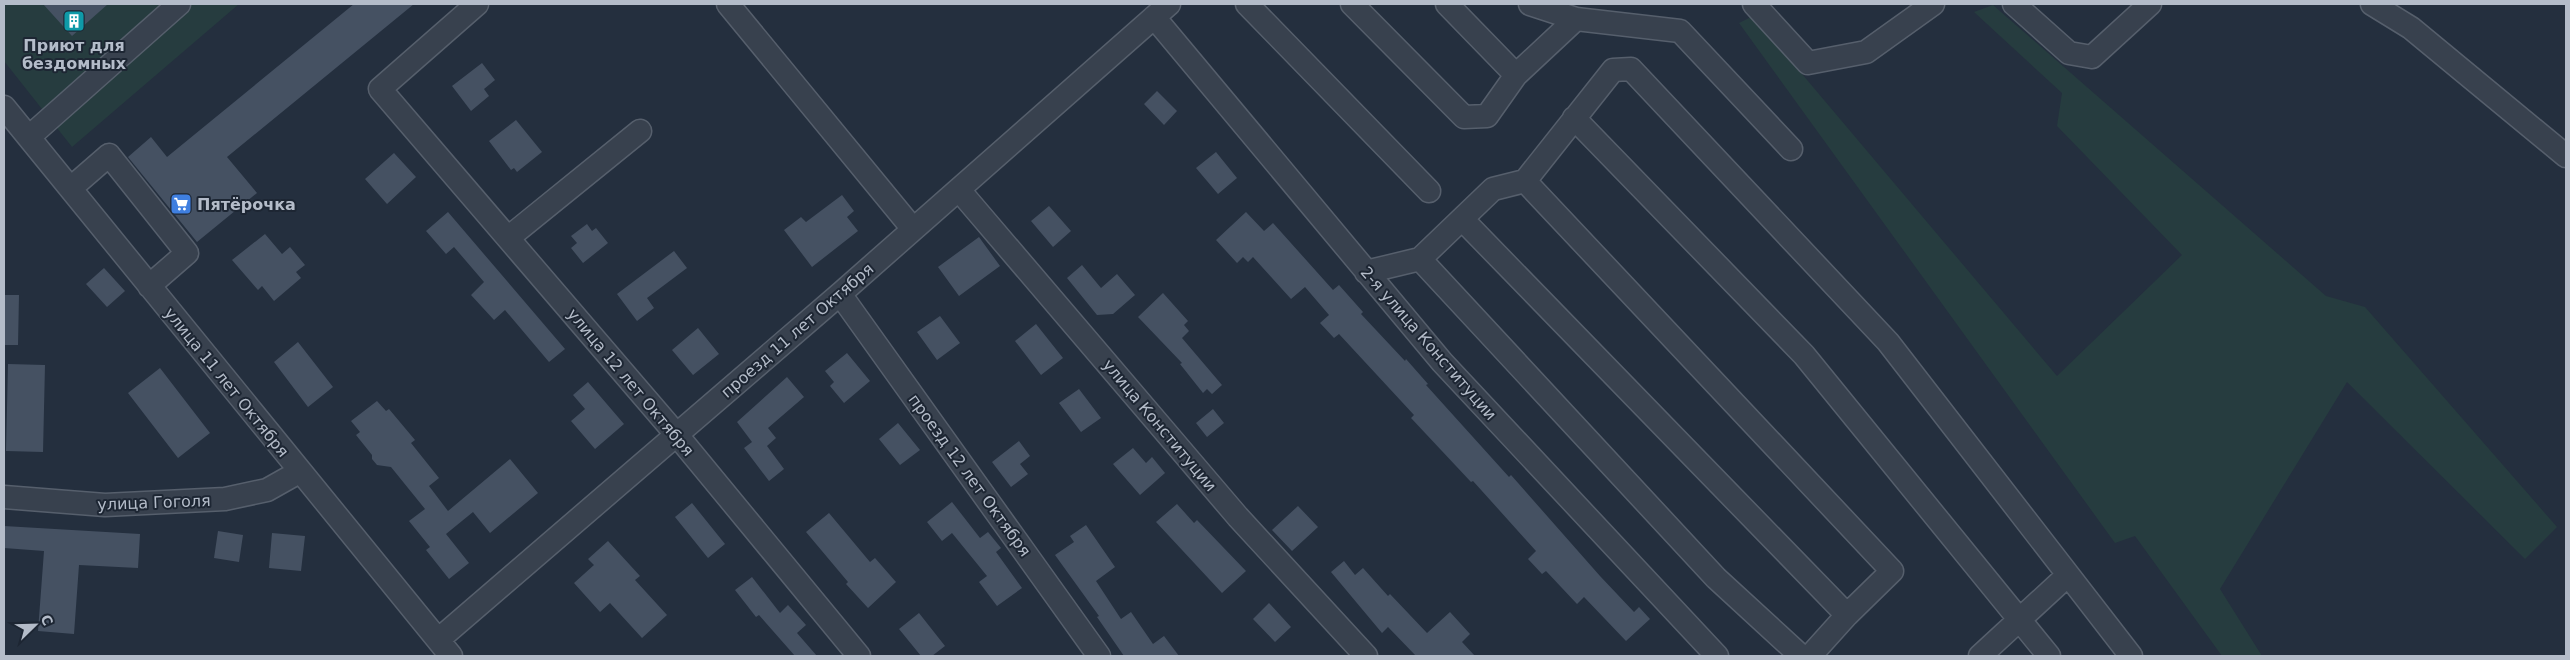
<svg xmlns="http://www.w3.org/2000/svg" width="2570" height="660" font-family="'DejaVu Sans',sans-serif">
	<style>
		.green { fill: #263c3f }
		.building { fill: #455162 }
		.lines { fill: none; stroke-linecap: round; stroke-linejoin: round }
		.minor-casing { stroke: #565f6c; stroke-width: 25 }
		.minor { stroke: #38414e; stroke-width: 22 }
		.labels { text-anchor: middle; stroke-width: 4; stroke-linejoin: round; paint-order: stroke }
		.poi-label { font-size: 16px; font-weight: bold; fill: #b4bcc9; stroke: #1d2633 }
		.street-label { font-size: 16px; fill: #b4bcc9; stroke: #1d2633 }
	</style>
	<rect width="100%" height="100%" fill="#242f3e"/>
	<!-- green -->
	<path class="green" d="M4,4h235l-167,143 -68,-86z
		M1993,5l333,291 39,11 192,220 -32,32 -178,-177 -127,207 42,67h-40l-87,-120 -20,7 -376,-520 14,-7 304,360 125,-121 -125,-129 5,-33 -88,-81z"/>
	<!-- building -->
	<path class="building" d="M43,4h65l-36,32z
		M354,4h60l-187,153 30,36 -60,49 -69,-85 23,-20 16,20z
		M482,63l13,17 -11,9 5,7 -18,15 -19,-25z
		M1157,91l20,20 -13,14 -20,-21z
		M516,120l26,32 -25,20 -3,-4 -3,2 -22,-29z
		M1216,152l21,26 -19,16 -22,-26z
		M394,153l22,24 -29,27 -22,-25z
		M842,195l12,16 -7,6 11,14 -46,36 -28,-37 17,-13 5,5z
		M1049,206l22,25 -18,16 -22,-26z
		M448,212l117,137 -16,13 -44,-52 -11,10 -23,-25 13,-13 -30,-35 -8,7 -20,-23z
		M1246,212l18,19 9,-8 60,67 6,-5 24,27 -2,2 44,47 1,-2 22,25 -2,1 83,92 2,-2 22,25 67,76 34,36 5,-5 11,12 -24,22 -42,-44 -7,7 -31,-33 -4,3 -14,-15 8,-8 -63,-70 -2,1 -60,-64 3,-3 -75,-81 -5,4 -14,-15 9,-8 -24,-28 -14,12 -38,-42 -5,5 -5,-5 -6,6 -21,-23z
		M587,224l5,7 4,-3 12,15 -25,20 -12,-15 6,-5 -6,-7z
		M265,234l17,20 8,-7 15,18 -9,7 5,6 -27,23 -12,-15 -4,4 -26,-30z
		M979,237l21,29 -41,30 -21,-29z
		M674,251l13,17 -40,30 7,10 -17,13 -20,-27z
		M1082,265l19,23 16,-14 18,21 -22,19 -16,1 -30,-37z
		M104,268l21,23 -18,16 -21,-23z
		M1163,293l25,28 -4,4 5,6 -7,7 40,47 -10,9 -5,-5 -4,4 -23,-29 2,-1 -44,-46z
		M4,295h15l-1,50h-14z
		M940,316l20,27 -23,17 -20,-28z
		M1036,324l27,34 -22,17 -26,-34z
		M698,328l21,26 -26,21 -21,-25z
		M298,342l35,45 -25,20 -34,-45z
		M847,353l23,28 -26,22 -14,-17 4,-4 -9,-11z
		M8,364l37,1 -2,87 -37,-1z
		M160,368l50,65 -32,25 -50,-65z
		M787,377l17,20 -36,31 8,10 -9,8 17,23 -15,12 -25,-33 8,-6 -15,-20z
		M588,382l36,42 -29,25 -24,-28 14,-12 -12,-14z
		M1079,389l22,29 -20,14 -22,-29z
		M377,401l9,10 3,-2 26,31 -4,3 28,35 -10,8 19,25 62,-52 28,34 -48,40 -17,-21 -27,22 23,29 -20,16 -23,-29 4,-3 -21,-26 16,-12 -34,-42 -14,-2 -5,-6v-4l-16,-20 4,-3 -9,-11z
		M1213,409l11,14 -17,14 -11,-14z
		M898,423l22,27 -20,15 -21,-26z
		M1019,441l11,15 -10,8 8,10 -17,13 -19,-25z
		M1133,448l13,15 6,-6 13,16 -25,22 -27,-31z
		M952,502l28,36 8,-6 13,16 -5,4 26,36 -25,18 -18,-24 8,-6 -35,-43 -10,8 -15,-19z
		M692,503l33,41 -17,14 -33,-41z
		M1177,504l17,19 3,-3 49,51 -24,22 -66,-71z
		M1298,506l20,21 -26,24 -20,-21z
		M829,513l41,49 5,-4 21,24 -28,26 -22,-24 2,-2 -42,-50z
		M1086,525l29,42 -19,14 25,38 10,-7 22,32 11,-8 15,20h-55l-27,-39 2,-1 -44,-61 19,-13 -4,-6z
		M4,526l136,8 -2,34 -59,-3 -5,69 -36,-3 6,-80 -40,-3z
		M218,531l25,4 -4,27 -25,-4z
		M272,533l33,3 -4,35 -32,-3z
		M608,541l32,35 -5,4 32,35 -25,23 -32,-35 -10,9 -26,-29 20,-18 -6,-6z
		M1344,561l11,14 8,-7 25,28 2,-2 37,39 23,-21 20,22 -8,8 13,14h-59l-28,-29 -6,6 -51,-61z
		M752,577l28,36 8,-8 18,20 -9,8 20,23h-22l-36,-41 -3,2 -21,-27z
		M1269,603l22,24 -16,15 -22,-23z
		M919,613l26,33 -13,10h-11l-22,-27z"/>
	<g class="lines">
		<!-- minor casing -->
		<g class="minor-casing">
			<path id="minor" d="M477,4l-97,85 296,345 183,222
				M728,4l185,225
				M1247,4l182,187
				M1352,4l112,113 23,-1 29,-41 60,-56
				M1447,4l69,71
				M1530,4l46,15 104,12 111,118
				M1754,4l54,59 58,-11 67,-48
				M2014,4l55,49 23,4 58,-53
				M2372,4l39,24 155,128
				M1154,17l288,345 275,294
				M4,107l447,549
				M1574,118l230,237 245,301
				M29,137l150,-133
				M1525,181l367,390 -45,44 -37,41
				M71,188l38,-33 78,98 -38,33
				M959,190l279,327 128,139
				M1462,219l385,396
				M508,238l132,-107
				M1420,259l296,319 85,78
				M1366,272l54,-13 73,-70 32,-8 88,-111 18,-1 257,273 243,314
				M840,294l259,362
				M4,497l101,8 120,-6 42,-9 32,-18
				M438,640l402,-346 329,-290
				M1980,656l88,-81"/>
		</g>
		<!-- minor -->
		<use href="#minor" class="minor"/>
	</g>
	<!-- icons -->
	<defs>
		<g id="building-square" transform="scale(1.125)"><rect x="-9" y="-9" width="18" height="18" rx="4" fill="#0f9aa8" stroke="#1d2633"/><path d="M-4-6H4V6H1V3H-1V6H-4ZM-2.5-4.3h1.7v1.8h-1.7ZM.8-4.3h1.7v1.8H.8ZM-2.5-1h1.7V.8h-1.7ZM.8-1h1.7V.8H.8Z" fill="#fff"/></g>
		<g id="supermarket-square" transform="scale(1.125)"><rect x="-9" y="-9" width="18" height="18" rx="4" fill="#3f7fe0" stroke="#1d2633"/><path d="M-6-5.5h2.5l.6 2H6L4.5 2H-2.5L-4.4-4H-6ZM-1.5 3.2a1.3 1.3 0 1 0 .1 0ZM3 3.2a1.3 1.3 0 1 0 .1 0Z" fill="#fff"/></g>
	</defs>
	<g fill-rule="evenodd">
		<use href="#building-square" x="74" y="21"/>
		<use href="#supermarket-square" x="181" y="204"/>
	</g>
	<g class="labels">
		<!-- poi labels -->
		<g class="poi-label">
			<text x="74" y="51">Приют для<tspan x="74" dy="18">бездомных</tspan></text>
			<text x="197" y="210" text-anchor="start">Пятёрочка</text>
		</g>
		<!-- street labels -->
		<g class="street-label">
			<text transform="translate(797 330) rotate(-41)" y="6">проезд 11 лет Октября</text>
			<text transform="translate(1429 343) rotate(49)" y="6">2-я улица Конституции</text>
			<text transform="translate(227 382) rotate(51)" y="6">улица 11 лет Октября</text>
			<text transform="translate(631 382) rotate(50)" y="6">улица 12 лет Октября</text>
			<text transform="translate(1160 425) rotate(50)" y="6">улица Конституции</text>
			<text transform="translate(970 475) rotate(54)" y="6">проезд 12 лет Октября</text>
			<text transform="translate(154 502) rotate(-2)" y="6">улица Гоголя</text>
		</g>
	</g>
	<!-- border -->
	<rect width="2570" height="660" fill="none" stroke="#b4bcc9" stroke-width="10"/>
	<!-- north arrow -->
	<g transform="translate(35 625) rotate(67)" stroke="#1d2633" stroke-width="4" paint-order="stroke">
	<path d="M0-4L9 19L0 12L-9 19Z" fill="#b4bcc9"/>
	<text y="-8" font-size="14" font-weight="bold" text-anchor="middle" fill="#b4bcc9">С</text>
	</g>
</svg>
